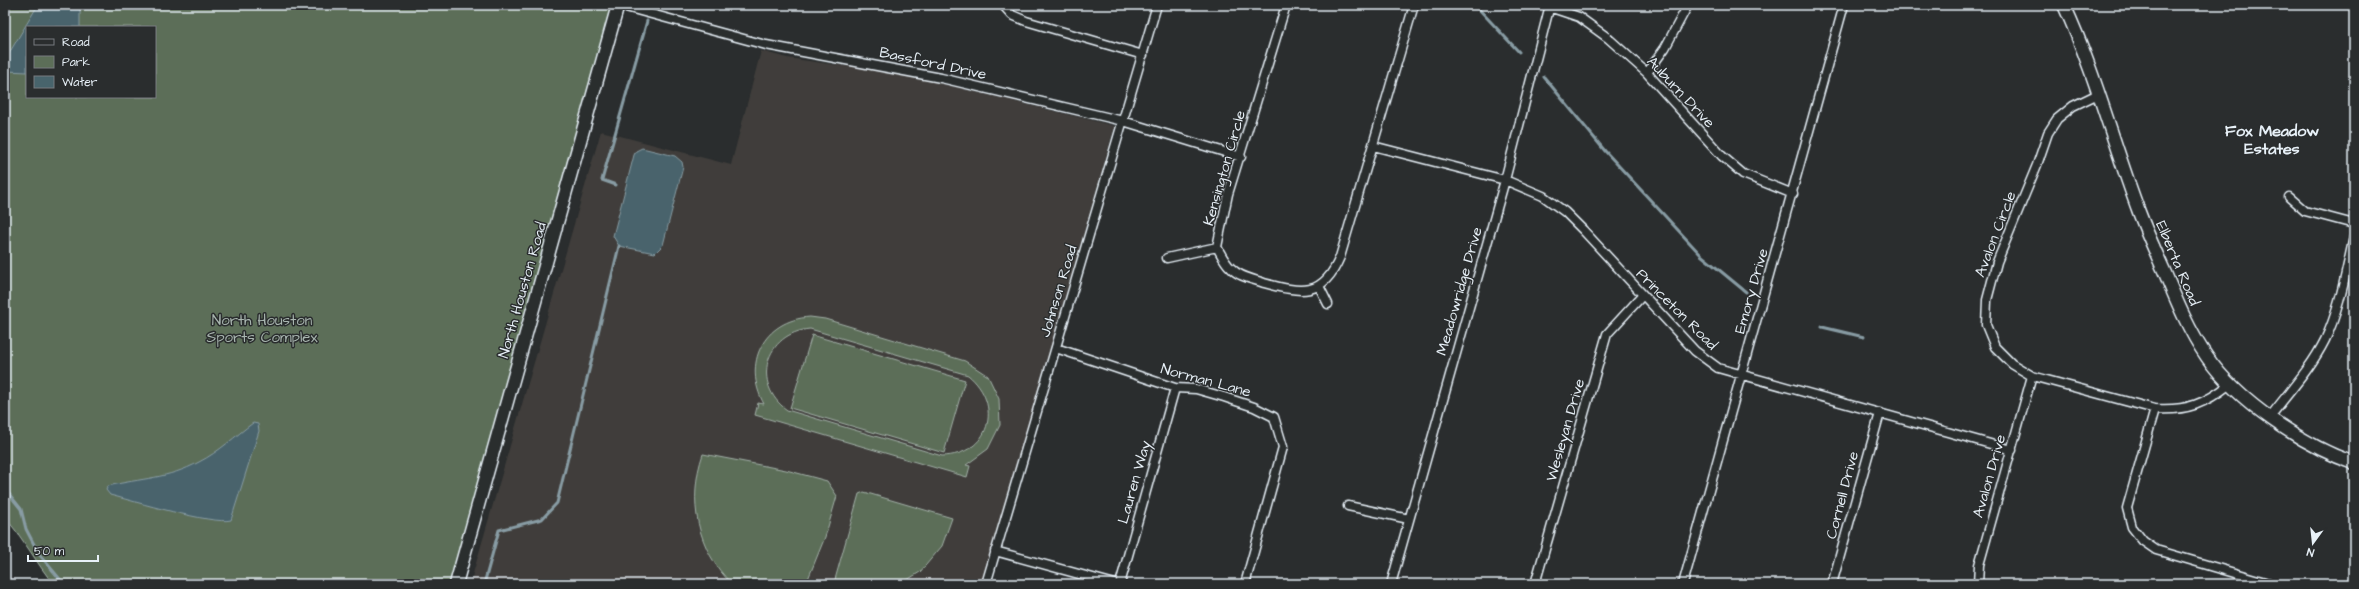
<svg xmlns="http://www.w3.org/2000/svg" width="2359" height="589" font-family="'Architects Daughter',sans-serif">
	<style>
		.built { fill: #403e3b }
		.green { fill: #5c6e58; stroke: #a2b0a8; fill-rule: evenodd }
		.water { fill: #48646c; stroke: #889ca4 }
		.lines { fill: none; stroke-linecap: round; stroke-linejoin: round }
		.stream { stroke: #889ca4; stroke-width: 3 }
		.street-casing { stroke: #e8f1f8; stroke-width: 11 }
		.secondary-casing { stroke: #e8f1f8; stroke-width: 15 }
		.street { stroke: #2a2d2e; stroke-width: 8 }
		.secondary { stroke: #2a2d2e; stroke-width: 12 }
		.labels { text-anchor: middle; stroke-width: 3; stroke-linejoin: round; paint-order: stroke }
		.street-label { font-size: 15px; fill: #e8f1f8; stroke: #2a2d2e }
		.park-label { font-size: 15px; fill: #a9b6b0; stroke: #2a2d2e }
		.neighbourhood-label { font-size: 16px; font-weight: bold; fill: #e8f1f8; stroke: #2a2d2e }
	</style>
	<rect width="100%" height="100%" fill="#2a2d2e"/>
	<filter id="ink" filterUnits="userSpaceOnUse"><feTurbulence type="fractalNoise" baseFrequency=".025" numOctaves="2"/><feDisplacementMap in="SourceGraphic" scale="8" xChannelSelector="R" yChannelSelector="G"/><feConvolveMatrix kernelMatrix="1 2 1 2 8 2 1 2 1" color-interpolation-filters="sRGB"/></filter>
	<g filter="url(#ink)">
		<!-- built -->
		<path class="built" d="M761,51l26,7 116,16 212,52 -133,458h-512l131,-453 130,34z"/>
		<!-- green -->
		<path class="green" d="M5,5h613l-162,579h-403c-17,-22 -30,-46 -48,-67zM27,27h128v70h-128z
			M810,317l15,2 140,42 23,15 11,23 1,26 -12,24 -22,16 4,1 -3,11 -212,-62 3,-12 6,1c-22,-40 -1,-84 46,-87zM810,329l158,46c36,30 22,80 -26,81l-155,-46c-36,-26 -22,-77 23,-81z
			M812,335l153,45 -21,73 -154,-45z
			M703,454l83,16 41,11 10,15 -12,41 -19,47h-74c-35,-34 -45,-84 -29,-130z
			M864,492l88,26 -10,28 -22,26 -13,8 -11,4 -62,-1 25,-89z"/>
		<!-- water -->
		<path class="water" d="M38,5h42v22h-53v45l-20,-1 -2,-3v-8z
			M642,148l33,8 7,6 1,5 -20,78 -8,8 -36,-7 -6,-10 21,-81 2,-4z
			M253,423l5,1 1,7 -28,89c-18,5 -98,-19 -121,-25l-4,-5 2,-4c33,-8 60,-7 91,-24 20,-10 36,-26 54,-39z"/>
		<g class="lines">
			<!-- stream -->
			<path class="stream" d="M1475,5l44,47
				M651,6v-1
				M1544,77l61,74 96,104 45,37
				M616,185l-14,-5 45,-159
				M1822,327l42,10
				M5,489l16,20 5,20 13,25 25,30
				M484,584l15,-54 43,-11 15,-16 62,-257"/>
			<!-- street casing -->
			<g class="street-casing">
				<path id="street" d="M618,5l148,40 175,33 182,43 118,36
					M1003,5l9,10 14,6 117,34
					M1286,5l-58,189 -11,53c4,7 8,16 14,21 8,9 22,11 33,15 37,10 59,15 76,-26l74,-252
					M1549,7l30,10 29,21 39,35 75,83 21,18 50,20
					M1647,73l18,-25 23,-43
					M2098,94l-25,12 -16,13 -9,14 -11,32 -40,97 -10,38 -1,25 9,22 17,17 20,12 123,33c32,2 50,-5 75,-25
					M1373,146l132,34 38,16 22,16 18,18 112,121 23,17 294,82
					M2289,197l16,14 49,13
					M1167,258l50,-11
					M1319,286l9,18
					M1056,348l119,40 21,1 28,8 30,10 20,10 9,30 -38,137
					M2155,409l-28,99 5,19 11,14 13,9 116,34
					M2270,417c19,-25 41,-49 55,-77 15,-31 21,-69 29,-103
					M1348,506l61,13
					M995,551l120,33
					M986,584l171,-579
					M1120,584l55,-196
					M1391,584l114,-404 45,-175
					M1535,584l72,-250 35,-38
					M1683,584l161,-579
					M1832,584l48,-171
					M1978,584l1,-19 53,-189"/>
			</g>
			<!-- secondary casing -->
			<g class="secondary-casing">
				<path id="secondary" d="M2064,5c31,67 49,138 75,207 8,21 17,41 26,61 12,29 24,58 42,84 30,44 97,89 147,106
					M456,584l162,-579"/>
			</g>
			<!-- street -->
			<use href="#street" class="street"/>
			<!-- secondary -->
			<use href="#secondary" class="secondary"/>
		</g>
	</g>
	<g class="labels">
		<!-- street labels -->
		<g class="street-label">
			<text transform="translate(933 63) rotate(12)" y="5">Bassford Drive</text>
			<text transform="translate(1681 92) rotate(47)" y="5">Auburn Drive</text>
			<text transform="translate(1224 168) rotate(-74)" y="5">Kensington Circle</text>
			<text transform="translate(1995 234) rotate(-69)" y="5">Avalon Circle</text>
			<text transform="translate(2178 263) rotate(67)" y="5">Elberta Road</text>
			<text transform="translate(522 290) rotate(-74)" y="5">North Houston Road</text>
			<text transform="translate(1058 291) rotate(-73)" y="5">Johnson Road</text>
			<text transform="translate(1459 291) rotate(-74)" y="5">Meadowridge Drive</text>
			<text transform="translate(1751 291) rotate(-74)" y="5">Emory Drive</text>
			<text transform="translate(1677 309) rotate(45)" y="5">Princeton Road</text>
			<text transform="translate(1206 380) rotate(15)" y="5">Norman Lane</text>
			<text transform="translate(1565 430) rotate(-74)" y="5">Wesleyan Drive</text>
			<text transform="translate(1989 476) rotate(-74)" y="5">Avalon Drive</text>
			<text transform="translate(1134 482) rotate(-74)" y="5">Lauren Way</text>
			<text transform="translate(1842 495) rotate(-75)" y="5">Cornell Drive</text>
		</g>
		<!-- park labels -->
		<g class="park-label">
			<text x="262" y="325">North Houston<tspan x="262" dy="17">Sports Complex</tspan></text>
		</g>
		<!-- neighbourhood labels -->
		<g class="neighbourhood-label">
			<text x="2272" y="136">Fox Meadow<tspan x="2272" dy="18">Estates</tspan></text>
		</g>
	</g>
	<!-- margin -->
	<rect width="2359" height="589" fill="none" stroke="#2a2d2e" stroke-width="20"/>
	<rect x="10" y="10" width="2339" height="569" fill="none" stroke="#e8f1f8" stroke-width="1.5" filter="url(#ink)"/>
	<!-- legend -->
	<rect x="26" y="26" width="130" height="72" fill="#2a2d2e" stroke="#767b7f"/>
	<rect x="34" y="39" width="20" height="6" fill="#2a2d2e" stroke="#767b7f"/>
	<text x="62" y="46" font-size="12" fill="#e8f1f8">Road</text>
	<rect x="34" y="56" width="20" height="12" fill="#5c6e58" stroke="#767b7f"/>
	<text x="62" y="66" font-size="12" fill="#e8f1f8">Park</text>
	<rect x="34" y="76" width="20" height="12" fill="#48646c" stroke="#767b7f"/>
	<text x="62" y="86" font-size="12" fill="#e8f1f8">Water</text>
	<!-- north arrow -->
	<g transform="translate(2313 543) rotate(195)" stroke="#2a2d2e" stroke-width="3" paint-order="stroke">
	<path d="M0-3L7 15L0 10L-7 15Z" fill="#e8f1f8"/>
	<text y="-6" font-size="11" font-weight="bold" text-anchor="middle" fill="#e8f1f8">N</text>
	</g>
	<!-- scale -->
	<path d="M28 555v6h70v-6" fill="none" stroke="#e8f1f8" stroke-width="2"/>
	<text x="34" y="555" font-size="12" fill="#e8f1f8" stroke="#2a2d2e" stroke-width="3" paint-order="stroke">50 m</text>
</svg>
